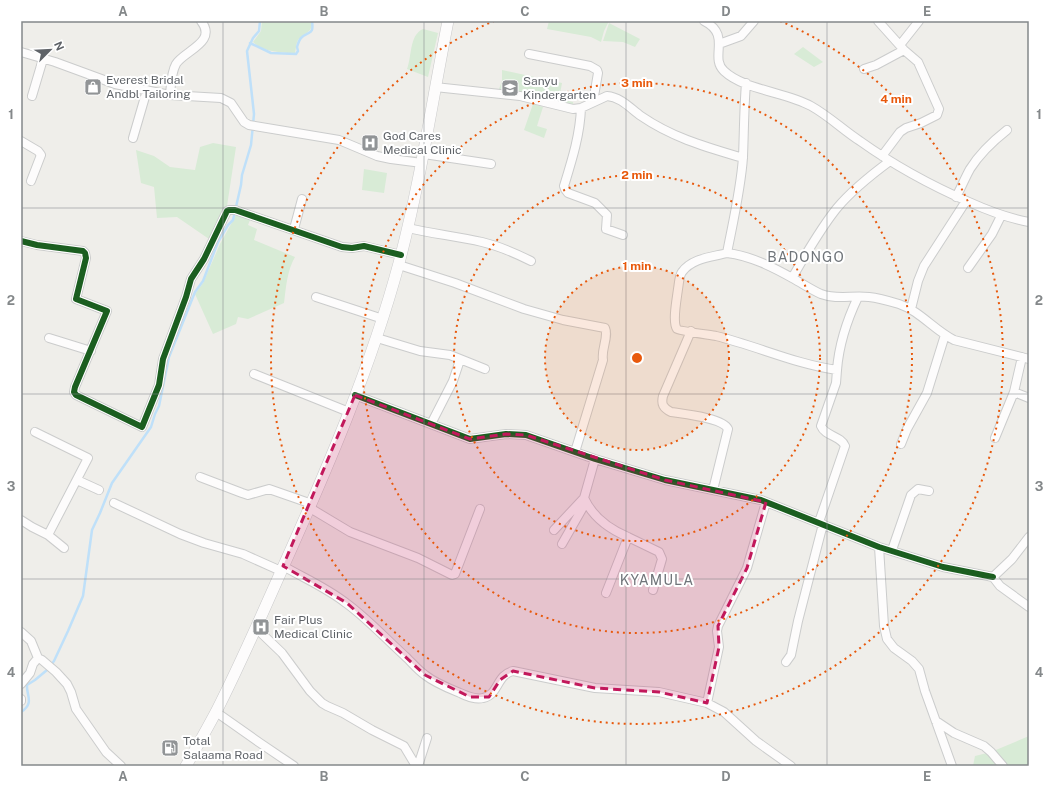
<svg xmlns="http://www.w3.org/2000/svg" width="1050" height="787" font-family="'Public Sans',sans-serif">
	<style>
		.green { fill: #d8ebd6 }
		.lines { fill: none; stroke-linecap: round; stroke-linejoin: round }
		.stream { stroke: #bfe0f9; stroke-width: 2.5 }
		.street-casing { stroke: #cbcccc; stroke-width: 10 }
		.secondary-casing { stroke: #cacacb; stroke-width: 12 }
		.street { stroke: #fdfcfc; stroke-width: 8 }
		.secondary { stroke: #fdfcfc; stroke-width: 11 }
		.cycleway-casing { stroke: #fff; stroke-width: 8 }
		.cycleway { stroke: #1b5e20; stroke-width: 6 }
		.marked { fill: #c2185b; fill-opacity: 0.2; stroke: #c2185b; stroke-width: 3; stroke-dasharray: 8 5; stroke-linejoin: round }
		.grid { fill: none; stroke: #84888a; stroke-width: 1; stroke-opacity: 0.55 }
		.ring { fill: none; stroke: #e8590c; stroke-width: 2; stroke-dasharray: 2 4 }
		.labels { text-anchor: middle; stroke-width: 4; stroke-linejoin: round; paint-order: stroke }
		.poi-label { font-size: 12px; fill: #5f6368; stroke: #fff; text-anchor: start }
		.quarter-label { font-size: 14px; letter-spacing: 1px; fill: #70757a; stroke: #fff }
		.centre { fill: #e8590c; stroke: #fff; stroke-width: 2 }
		.ring-label { font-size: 12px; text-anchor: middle; font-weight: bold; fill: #e8590c; stroke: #fff; stroke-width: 4; stroke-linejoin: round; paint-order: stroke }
		.neatline { fill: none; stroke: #84888a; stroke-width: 1.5 }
		.grid-label { font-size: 13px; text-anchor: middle; font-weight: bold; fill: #84888a }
	</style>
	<rect width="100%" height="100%" fill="#efeeea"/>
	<!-- green -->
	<path class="green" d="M262,21h48c6,11 -8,12 -12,19 -2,4 -2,8 -3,13l-1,1c-14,-3 -29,-1 -41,-12l8,-11z
		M549,21h60l-5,10 -3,11 -10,-5 -44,-8z
		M609,23l31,16 -5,8 -12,-5 -20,-1z
		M423,29l15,4 -10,44 -21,-8c5,-12 2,-34 16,-40z
		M803,47l20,15 -9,5 -20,-13z
		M502,70l60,13 -3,16 14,3 1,6 -11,-2 -36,-13 -28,-4 3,-8z
		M533,104l10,3 -6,19 10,3 -3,9 -20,-8z
		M213,143l23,4 -9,59 -18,33 -32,-22 -20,1 -3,-31 -13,-4 -5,-33 18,6 16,11 25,3 5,-23z
		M364,169l23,4 -3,20 -22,-3z
		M236,215l14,5 -2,5 9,4 -3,11 41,17c-8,14 -9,30 -11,46l-36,16 -10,-2 -2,7 -23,10 -18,-40 8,-11 17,-39z
		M1029,736v30h-56l2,-10 16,-4z"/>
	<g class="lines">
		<!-- stream -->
		<path class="stream" d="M250,43l21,10 25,1 2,-3 -1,-4c1,-3 2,-7 4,-9 8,-8 13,-2 11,-17
			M21,712c14,-9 5,-17 6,-27l8,-5 12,-10 7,-9 14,-30 15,-35 9,-66 8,-17 12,-30 39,-56 4,-13 4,-8 10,-49 26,-65 8,-11 15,-39 10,-17 5,-5 8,-35 1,-10 9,-30 3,-31 -7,-63 6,-13 6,-7 1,-10"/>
		<!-- street casing -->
		<g class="street-casing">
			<path id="street" d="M704,21c28,14 5,36 20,50 20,19 62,21 87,35 18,10 32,24 49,35 35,25 70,44 109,61 20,9 38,16 60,20
				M878,21l26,29 14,12 21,47 -2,6 -16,8 -15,5 -6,4 -18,24
				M719,44l22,-8 13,-15
				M900,45l19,-24
				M21,52l34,10 60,22 55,11 51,3 10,5 13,19 5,3 90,15 38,16 14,3 31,4
				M529,54l61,12 7,4 1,3 -5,29
				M864,69l12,-4 28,-15
				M746,83c-2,25 -2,49 -3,74 -2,31 -10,65 -16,96 24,3 46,14 67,26 9,5 18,11 27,15 16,6 31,1 48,3 10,1 20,4 30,7 21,7 35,26 55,36l75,19
				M435,87l85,9 53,13 8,-1 26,-12c14,1 24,13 34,20 32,22 65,31 102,42
				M170,95c1,-10 1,-22 6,-31 8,-13 42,-22 25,-43
				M32,96l11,-37
				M581,108c-1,27 -9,52 -17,78l1,3 3,4 27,10 12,12 -1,14 17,6
				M133,138l14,-48
				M21,141l17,10 3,4 -10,26
				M424,154l67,10
				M956,197c5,-9 9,-19 14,-28 10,-16 23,-28 37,-39
				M408,228c24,6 49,8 74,14 17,4 33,11 49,19
				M294,229l8,-30
				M21,241l16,4 46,6 2,2 1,5 -10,41 31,12 -32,76 -1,5 2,3 66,32 17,-42 4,-26 23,-62 5,-18 13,-20 23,-48 2,-1h6l107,37 10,1 12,-2 37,9
				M727,253c-15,4 -35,5 -45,19 -3,4 -3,12 -4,17 -1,9 -6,33 -1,40 2,2 34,6 39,7 41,10 79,28 121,34 2,-26 10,-50 21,-73
				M399,265l56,18 69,26 39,11 42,8c4,9 -4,21 -2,32l-28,92
				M968,268l24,-34 9,-18
				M792,278c14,-24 28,-49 45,-70 15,-18 34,-33 53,-47
				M316,297l67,22
				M911,309l7,-28 6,-15 42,-65
				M691,331l-28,65c-2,8 0,12 8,16 13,2 52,6 57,17l-15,61
				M49,338l42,13
				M377,338l43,13 30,4 35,14
				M254,374l95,38
				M1014,392l15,6
				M355,395l115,44 36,-5 20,1 69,24 70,21 96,20 118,47 64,20 50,10
				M431,424l22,-43 7,-21
				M35,432l53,26 -40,77
				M995,438l19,-46 8,-35
				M901,444l6,-15 20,-36 18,-58
				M200,477l42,16 6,2 21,-6 43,15
				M77,480l22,10
				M584,498c9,20 25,31 44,39l-22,56
				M114,503l66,31 24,9 39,11 38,17
				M310,508l40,24 68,26 34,17 3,-1 25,-65
				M21,520l11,7 16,8 16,13
				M819,522l26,-76c-4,-10 -20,-10 -24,-20l15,-43 1,-13
				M554,530l30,-32 11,-39
				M628,537l31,15 3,7 -9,31
				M1029,537l-17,22 -19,18 7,9 29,21
				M562,544l24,-42
				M879,547l5,79 3,13 7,9 18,13 7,8 6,22 27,75
				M892,550l19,-55 7,-6 11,2
				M283,566c21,12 44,22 63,37 22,16 41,37 61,55 6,6 11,12 18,17 10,8 23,13 35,18 7,3 15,7 23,5 16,-3 13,-23 30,-27l82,17 64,4 48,11 17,9 32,29 35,25
				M256,628l26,25 28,38 12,12 5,3 16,7 29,17 32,16 12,20
				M21,632l10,9 7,17 4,2 14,12 11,12 4,8 5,17 30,43 15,14
				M786,662l5,-7 7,-34 25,-97
				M21,684l9,-11 3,-9 5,-6
				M21,699v2
				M707,703l12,-56 -2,-16 1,-5 29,-58 19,-66
				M216,712l44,31 34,23
				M936,721l18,12 30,13 7,6 12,14
				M418,766l9,-28"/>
		</g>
		<!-- secondary casing -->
		<g class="secondary-casing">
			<path id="secondary" d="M186,766c10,-18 21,-37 31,-56 24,-47 45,-96 67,-145 44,-98 87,-198 115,-302 21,-79 33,-161 49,-242"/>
		</g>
		<!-- street -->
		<use href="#street" class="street"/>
		<!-- secondary -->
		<use href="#secondary" class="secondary"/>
		<!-- cycleway casing -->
		<g class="cycleway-casing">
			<path id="cycleway" d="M21,241l16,4 46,6 2,2 1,5 -10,41 31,12 -32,76 -1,5 2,3 66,32 17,-42 4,-26 23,-62 5,-18 13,-20 23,-48 2,-1h6l107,37 10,1 12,-2 37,9
				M355,395l115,44 36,-5 20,1 69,24 70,21 96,20 118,47 64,20 50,10"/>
		</g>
		<!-- cycleway -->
		<use href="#cycleway" class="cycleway"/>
	</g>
	<!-- marked area -->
	<path class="marked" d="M355,395l115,44 36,-5 20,1 139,45 101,22 -19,66 -29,58 1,21 -12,56 -48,-11 -64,-4 -82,-17 -13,9 -11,17h-19l-45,-22 -78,-72 -64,-37z"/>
	<!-- grid -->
	<path class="grid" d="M223,21v745M424,21v745M626,21v745M827,21v745M21,208h1008M21,394h1008M21,579h1008"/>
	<!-- distance rings -->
	<circle cx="637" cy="358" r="92" fill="#e8590c" fill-opacity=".12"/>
	<g class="ring">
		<circle cx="637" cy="358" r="92"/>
		<circle cx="637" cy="358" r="183"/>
		<circle cx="637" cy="358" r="275"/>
		<path d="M780 21A366 366 0 1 1 494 21"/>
	</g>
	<!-- icons -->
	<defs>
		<g id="shop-square" transform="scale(0.9)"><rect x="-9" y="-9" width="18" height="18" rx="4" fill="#919496" stroke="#fff"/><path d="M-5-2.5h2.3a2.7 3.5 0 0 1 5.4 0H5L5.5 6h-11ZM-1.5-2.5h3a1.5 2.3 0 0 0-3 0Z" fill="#fff"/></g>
		<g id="school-square" transform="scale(0.9)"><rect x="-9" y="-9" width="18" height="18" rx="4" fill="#919496" stroke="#fff"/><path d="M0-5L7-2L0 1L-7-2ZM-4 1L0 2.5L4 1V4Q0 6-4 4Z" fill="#fff"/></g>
		<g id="hospital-square" transform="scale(0.9)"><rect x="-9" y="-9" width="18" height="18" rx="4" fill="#919496" stroke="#fff"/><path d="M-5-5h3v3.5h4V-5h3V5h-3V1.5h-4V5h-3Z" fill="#fff"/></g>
		<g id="fuel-square" transform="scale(0.9)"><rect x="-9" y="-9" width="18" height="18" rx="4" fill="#919496" stroke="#fff"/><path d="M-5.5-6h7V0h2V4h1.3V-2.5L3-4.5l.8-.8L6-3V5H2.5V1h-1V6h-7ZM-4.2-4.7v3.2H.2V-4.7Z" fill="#fff"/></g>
	</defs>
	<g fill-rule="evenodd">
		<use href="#shop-square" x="93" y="87"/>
		<use href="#school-square" x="510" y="88"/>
		<use href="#hospital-square" x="370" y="143"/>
		<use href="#hospital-square" x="261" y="627"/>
		<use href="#fuel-square" x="170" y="748"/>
	</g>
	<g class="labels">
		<!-- poi labels -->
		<g class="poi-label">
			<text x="106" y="84">Everest Bridal<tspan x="106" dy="14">Andbl Tailoring</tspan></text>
			<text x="523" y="85">Sanyu<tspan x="523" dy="14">Kindergarten</tspan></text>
			<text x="383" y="140">God Cares<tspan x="383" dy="14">Medical Clinic</tspan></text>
			<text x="274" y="624">Fair Plus<tspan x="274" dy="14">Medical Clinic</tspan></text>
			<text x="183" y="745">Total<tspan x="183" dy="14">Salaama Road</tspan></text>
		</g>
		<!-- quarter labels -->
		<g class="quarter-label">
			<text x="806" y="262">BADONGO</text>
			<text x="657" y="585">KYAMULA</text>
		</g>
	</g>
	<circle cx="637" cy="358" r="6" class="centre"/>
	<g class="ring-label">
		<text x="637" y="87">3 min</text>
		<text x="896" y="103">4 min</text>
		<text x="637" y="179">2 min</text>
		<text x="637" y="270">1 min</text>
	</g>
	<!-- border -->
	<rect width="1050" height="787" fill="none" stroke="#ffffff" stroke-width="44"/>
	<!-- north arrow -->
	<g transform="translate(50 50) rotate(66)" stroke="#ffffff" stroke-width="3" paint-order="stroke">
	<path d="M0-3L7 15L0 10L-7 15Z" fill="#5f6368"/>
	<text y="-6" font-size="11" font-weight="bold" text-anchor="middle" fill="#5f6368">N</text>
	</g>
	<rect x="22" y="22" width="1006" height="743" class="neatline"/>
	<g class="grid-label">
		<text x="123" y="16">A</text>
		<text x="324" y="16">B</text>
		<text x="525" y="16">C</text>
		<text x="726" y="16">D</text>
		<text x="927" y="16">E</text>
		<text x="11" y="119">1</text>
		<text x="1039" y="119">1</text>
		<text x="11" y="305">2</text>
		<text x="1039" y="305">2</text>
		<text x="11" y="491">3</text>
		<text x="1039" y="491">3</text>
		<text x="11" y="677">4</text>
		<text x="1039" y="677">4</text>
		<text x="123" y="781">A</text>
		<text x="324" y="781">B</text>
		<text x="525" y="781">C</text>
		<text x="726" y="781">D</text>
		<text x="927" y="781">E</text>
	</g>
</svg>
